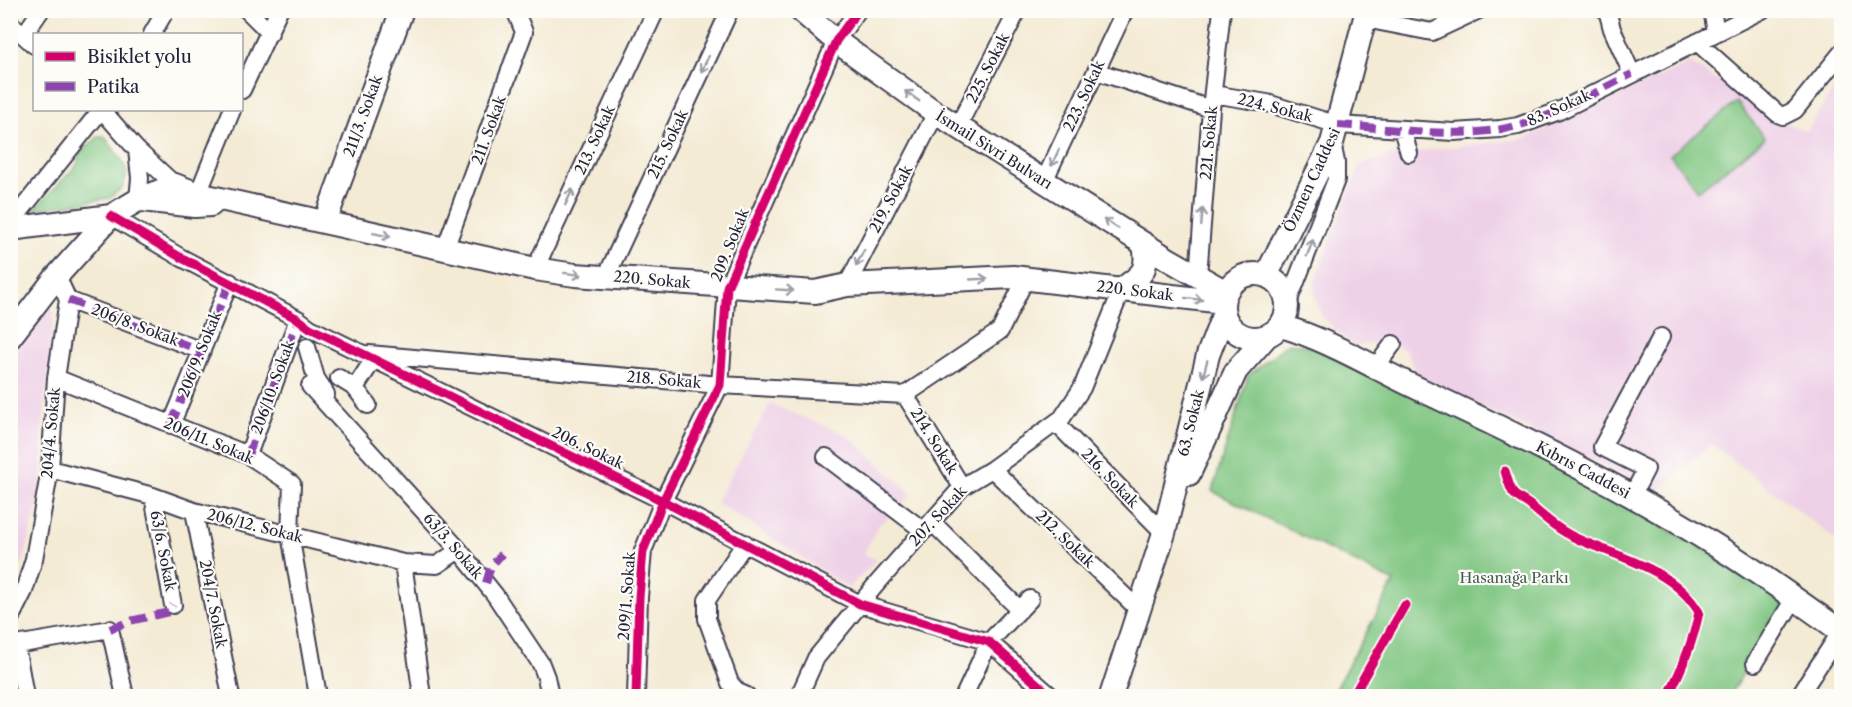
<svg xmlns="http://www.w3.org/2000/svg" width="1852" height="707" font-family="'Libre Caslon Text',serif">
	<style>
		.built { fill: #eed0e7 }
		.green { fill: #80c682; stroke: #51745e; stroke-width: 1.5 }
		.lines { fill: none; stroke-linecap: round; stroke-linejoin: round }
		.minor-casing { stroke: #424052; stroke-width: 20 }
		.major-casing { stroke: #424052; stroke-width: 26 }
		.minor { stroke: #fff; stroke-width: 16 }
		.major { stroke: #fff; stroke-width: 22 }
		.quiet { stroke: #8e44ad; stroke-width: 8; stroke-dasharray: 15 8; stroke-linecap: butt }
		.cycleway-casing { stroke: #fdfcf7; stroke-width: 13 }
		.cycleway { stroke: #d6006c; stroke-width: 9 }
		.oneway { stroke: #9c9ca7 }
		.labels { text-anchor: middle; stroke-width: 4.5; stroke-linejoin: round; paint-order: stroke }
		.street-label { font-size: 15px; fill: #22223b; stroke: #fdfcf7 }
		.park-label { font-size: 15px; fill: #435b54; stroke: #fdfcf7 }
	</style>
	<rect width="100%" height="100%" fill="#fdfcf7"/>
	<filter id="ink" filterUnits="userSpaceOnUse"><feTurbulence type="fractalNoise" baseFrequency=".0167" numOctaves="2"/><feDisplacementMap in="SourceGraphic" scale="12" xChannelSelector="R" yChannelSelector="G"/><feConvolveMatrix kernelMatrix="1 2 1 2 8 2 1 2 1" color-interpolation-filters="sRGB"/></filter>
	<filter id="wash" filterUnits="userSpaceOnUse"><feTurbulence type="fractalNoise" baseFrequency=".008" numOctaves="4" result="noise"/><feDisplacementMap in="SourceGraphic" scale="24" xChannelSelector="R" yChannelSelector="G"/><feGaussianBlur stdDeviation="1.35" result="paint"/><feColorMatrix in="noise" values="0 0 0 0 0 0 0 0 0 0 0 0 0 0 0 0 0 1.4 0 .05"/><feComposite in="paint" operator="in"/></filter>
	<g filter="url(#wash)">
		<rect width="100%" height="100%" fill="#f4ebd5"/>
		<!-- built -->
		<path class="built" d="M1690,63l92,59 25,9 34,-54v467l-129,-100 -55,47 -19,-7 -57,-30 -164,-79 -11,-25 -23,-8 -30,4 -31,-29 -7,-18 -1,-16 45,-117 27,-9 49,-8 89,-10z
			M49,308l5,3 -11,116 -2,63 -18,74 -12,-5v-208z
			M770,404l76,30 66,60 -34,32 -15,29 14,4 -28,29 -133,-86z"/>
		<!-- green -->
		<path class="green" d="M1737,102l28,36 -67,53 -28,-36z
			M98,137h7l18,25 4,11 -4,14 -13,11 -76,12 43,-45 2,-11z
			M1288,343l26,3 189,90 121,70 85,46 80,50 -60,94h-398l63,-114 -182,-91 36,-115z"/>
	</g>
	<g filter="url(#ink)">
		<g class="lines">
			<!-- minor casing -->
			<g class="minor-casing">
				<path id="minor" d="M247,10l23,23
					M1607,10l5,19 20,45
					M1712,10l4,22
					M1365,19l67,13 47,-22
					M10,23l24,22
					M152,34l14,-24
					M24,35l17,-25
					M1697,42l81,72 5,2 12,-6 47,-58
					M1096,71l115,38
					M242,90l37,-80
					M1213,94l54,9 71,22 116,7 46,-3 18,-3 41,-15 203,-101
					M102,110l35,40 38,35
					M958,126l60,-116
					M1402,129l7,24
					M137,150l3,28 -2,22
					M1044,181l81,-171
					M198,194l34,-84
					M111,216l69,41 118,62 12,9 353,173 197,103 129,38 62,54
					M10,224l91,-114
					M445,249l79,-217 -9,-22
					M535,269l121,-259
					M1198,276l13,-167 11,-99
					M606,277l124,-267
					M847,285l89,-172
					M68,300l134,51
					M1288,302l48,-122v-18l-4,-19
					M307,347l9,31 10,16
					M369,354l351,31 185,10 95,-64 26,-53
					M1375,368l18,-24
					M56,378l192,77 44,29 -2,50 28,162
					M339,378l16,10 13,17
					M310,386l149,164 36,45 46,69 5,13 4,19
					M355,388l18,-28
					M905,395l57,92
					M1056,423l108,110
					M171,425l59,-143
					M248,455l50,-136
					M826,457l98,74
					M50,469l103,27 41,15 209,52 34,2 22,-15
					M992,469l146,140
					M153,496l20,109
					M1632,496l14,-27 -44,-22 59,-110
					M194,511l37,185
					M932,522l88,88
					M745,543l-38,57v19l23,64 8,9 9,4
					M403,563l19,133
					M10,619l14,-28 10,-32 16,-90 6,-91 12,-78 -11,-24
					M10,642l6,3 94,-16 15,67
					M16,645l9,51
					M1755,663l39,-64
					M636,696l3,-99 4,-46 20,-50 57,-116 7,-98 109,-246 22,-31
					M799,696l17,-38 58,-71 88,-100 30,-18 70,-51 20,-30 40,-99
					M964,696l25,-54 41,-43
					M1799,696l42,-65"/>
			</g>
			<!-- major casing -->
			<g class="major-casing">
				<path id="major" d="M800,10l36,31 100,72 232,146 58,33
					M142,200l53,6 16,-1
					M325,222l77,-212
					M10,229l101,-13
					M1223 306a32 32 0 1 1 64 0a32 32 0 1 1-64 0Z
					M1266,276l66,-133 35,-133
					M1122,289c20,-14 27,-18 22,-44
					M1281,326c48,14 91,41 136,62 103,48 205,98 301,159 42,26 83,56 124,85
					M10,337l47,-61 54,-60 27,-16 37,-15 23,9 337,75 40,6 240,17 32,-7 166,-8 210,25
					M1189,474l47,-103 30,-34
					M1111,696l53,-163 44,-178 16,-42"/>
			</g>
			<!-- minor -->
			<use href="#minor" class="minor"/>
			<!-- major -->
			<use href="#major" class="major"/>
			<!-- quiet -->
			<path class="quiet" d="M1338,125c57,3 126,16 182,0 39,-11 75,-33 112,-51
				M68,300l134,51
				M171,425l59,-143
				M248,455l50,-136
				M486,583l5,-17 11,-12
				M110,629l20,-8 39,-9 4,-7"/>
			<!-- cycleway casing -->
			<g class="cycleway-casing">
				<path id="cycleway" d="M111,216l69,41 118,62 12,9 353,173 197,103 129,38 62,54
					M1505,471c2,7 4,15 8,22 4,5 13,9 18,13 15,13 30,26 49,34 42,18 94,30 119,72 -6,30 -17,57 -31,84
					M636,696l3,-99 4,-46 20,-50 57,-116 7,-98 109,-246 22,-31
					M1353,696l52,-91"/>
			</g>
			<!-- cycleway -->
			<use href="#cycleway" class="cycleway"/>
		</g>
		<!-- one-way arrows -->
		<defs><path id="oneway-shaft" d="M-6 0H5M1.5-3L5.5 0L1.5 3" fill="none" stroke-width="1.6" stroke-linecap="round" stroke-linejoin="round" transform="scale(1.5)"/></defs>
		<g class="oneway">
			<use href="#oneway-shaft" transform="translate(705 64) rotate(115)"/>
			<use href="#oneway-shaft" transform="translate(912 96) rotate(-144)"/>
			<use href="#oneway-shaft" transform="translate(1055 158) rotate(115)"/>
			<use href="#oneway-shaft" transform="translate(569 197) rotate(-65)"/>
			<use href="#oneway-shaft" transform="translate(1202 217) rotate(-85)"/>
			<use href="#oneway-shaft" transform="translate(1111 224) rotate(-148)"/>
			<use href="#oneway-shaft" transform="translate(382 235) rotate(12)"/>
			<use href="#oneway-shaft" transform="translate(1310 248) rotate(-69)"/>
			<use href="#oneway-shaft" transform="translate(860 258) rotate(118)"/>
			<use href="#oneway-shaft" transform="translate(573 274) rotate(7)"/>
			<use href="#oneway-shaft" transform="translate(979 279) rotate(-3)"/>
			<use href="#oneway-shaft" transform="translate(785 290) rotate(4)"/>
			<use href="#oneway-shaft" transform="translate(1194 299) rotate(7)"/>
			<use href="#oneway-shaft" transform="translate(1205 369) rotate(105)"/>
		</g>
	</g>
	<g class="labels">
		<!-- street labels -->
		<g class="street-label">
			<text transform="translate(988 68) rotate(-63)" y="5">225. Sokak</text>
			<text transform="translate(1084 96) rotate(-65)" y="5">223. Sokak</text>
			<text transform="translate(1275 108) rotate(14)" y="5">224. Sokak</text>
			<text transform="translate(1559 108) rotate(-24)" y="5">83. Sokak</text>
			<text transform="translate(363 116) rotate(-70)" y="5">211/3. Sokak</text>
			<text transform="translate(489 130) rotate(-70)" y="5">211. Sokak</text>
			<text transform="translate(595 140) rotate(-65)" y="5">213. Sokak</text>
			<text transform="translate(1209 143) rotate(-85)" y="5">221. Sokak</text>
			<text transform="translate(668 144) rotate(-65)" y="5">215. Sokak</text>
			<text transform="translate(994 150) rotate(32)" y="5">İsmail Sivri Bulvarı</text>
			<text transform="translate(1312 180) rotate(-65)" y="5">Özmen Caddesi</text>
			<text transform="translate(891 199) rotate(-62)" y="5">219. Sokak</text>
			<text transform="translate(730 245) rotate(-68)" y="5">209. Sokak</text>
			<text transform="translate(652 280) rotate(5)" y="5">220. Sokak</text>
			<text transform="translate(1135 291) rotate(7)" y="5">220. Sokak</text>
			<text transform="translate(135 325) rotate(21)" y="5">206/8. Sokak</text>
			<text transform="translate(200 354) rotate(-68)" y="5">206/9. Sokak</text>
			<text transform="translate(664 380) rotate(5)" y="5">218. Sokak</text>
			<text transform="translate(273 387) rotate(-70)" y="5">206/10. Sokak</text>
			<text transform="translate(1191 423) rotate(-76)" y="5">63. Sokak</text>
			<text transform="translate(51 433) rotate(-85)" y="5">204/4. Sokak</text>
			<text transform="translate(209 441) rotate(23)" y="5">206/11. Sokak</text>
			<text transform="translate(934 441) rotate(58)" y="5">214. Sokak</text>
			<text transform="translate(588 448) rotate(26)" y="5">206. Sokak</text>
			<text transform="translate(1583 470) rotate(28)" y="5">Kıbrıs Caddesi</text>
			<text transform="translate(1110 478) rotate(46)" y="5">216. Sokak</text>
			<text transform="translate(938 516) rotate(-47)" y="5">207. Sokak</text>
			<text transform="translate(255 526) rotate(14)" y="5">206/12. Sokak</text>
			<text transform="translate(1065 539) rotate(44)" y="5">212. Sokak</text>
			<text transform="translate(453 546) rotate(49)" y="5">63/3. Sokak</text>
			<text transform="translate(163 551) rotate(79)" y="5">63/6. Sokak</text>
			<text transform="translate(627 596) rotate(-86)" y="5">209/1. Sokak</text>
			<text transform="translate(213 604) rotate(79)" y="5">204/7. Sokak</text>
		</g>
		<!-- park labels -->
		<g class="park-label">
			<text x="1514" y="583">Hasanağa Parkı</text>
		</g>
	</g>
	<!-- margin -->
	<rect width="1852" height="707" fill="none" stroke="#fdfcf7" stroke-width="36"/>
	<!-- legend -->
	<rect x="33" y="33" width="210" height="78" fill="#fdfcf7" stroke="#a5a5ac" stroke-width="1.5"/>
	<rect x="45" y="52" width="30" height="9" fill="#d6006c" stroke="#a5a5ac" stroke-width="1.5"/>
	<text x="87" y="63" font-size="18" fill="#22223b">Bisiklet yolu</text>
	<rect x="45" y="82" width="30" height="9" fill="#8e44ad" stroke="#a5a5ac" stroke-width="1.5"/>
	<text x="87" y="93" font-size="18" fill="#22223b">Patika</text>
</svg>
